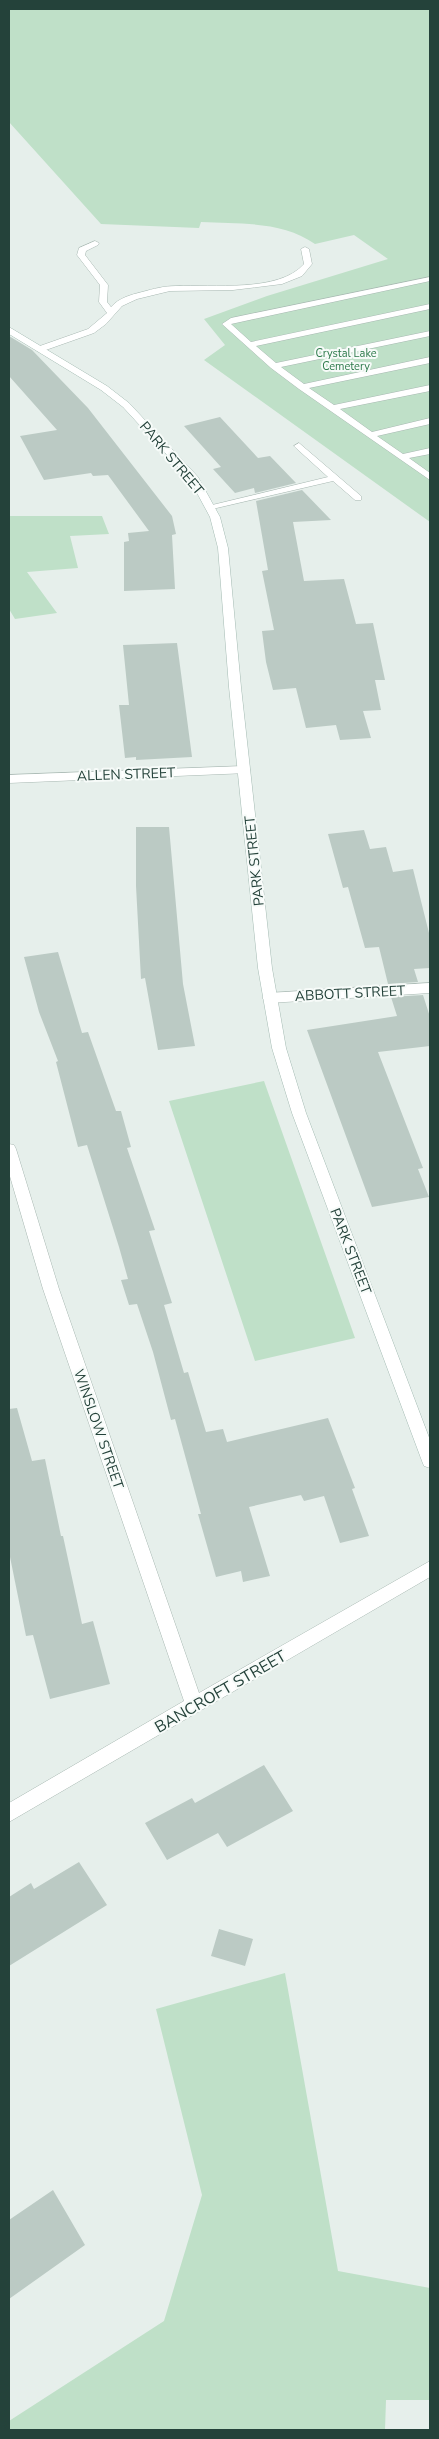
<svg xmlns="http://www.w3.org/2000/svg" width="439" height="2439" font-family="'Nunito Sans',sans-serif">
	<style>
		.green { fill: #bfe0c8 }
		.building { fill: #bbcac4 }
		.lines { fill: none; stroke-linecap: round; stroke-linejoin: round }
		.lane-casing { stroke: #a8b8b2; stroke-width: 1 }
		.street-casing { stroke: #a8b8b2; stroke-width: 1 }
		.secondary-casing { stroke: #a4bbb3; stroke-width: 1 }
		.lane { fill: #fff; fill-rule: evenodd }
		.street { fill: #fff; fill-rule: evenodd }
		.secondary { fill: #fff; fill-rule: evenodd }
		.labels { text-anchor: middle; stroke-width: 4; stroke-linejoin: round; paint-order: stroke }
		.far-park-label { font-size: 11px; fill: #2d7a4b; stroke: #f7fbf9 }
		.street-label { font-size: 14px; fill: #24423a; stroke: #f7fbf9 }
		.near-street-label { font-size: 16px; fill: #24423a; stroke: #f7fbf9 }
	</style>
	<rect width="100%" height="100%" fill="#e6efeb"/>
	<!-- green -->
	<path class="green" d="M9,9h421v513l-226,-162 21,-15 -21,-26 63,-23 121,-37 -34,-24 -39,9c-32,-23 -75,-20 -114,-22l-2,6 -98,-4 -92,-102z
		M9,516h93l7,18 -39,2 8,32 -51,4 30,41 -42,6 -6,-10z
		M264,1081l91,257 -100,23 -86,-260z
		M285,1973l53,298 92,17v112h-44l-1,30h-376v-9l155,-100 38,-126 -46,-186z"/>
	<!-- building -->
	<path class="building" d="M9,336l23,14 56,58 84,108 4,18 -4,1 3,54 -51,2v-49l5,-1 -1,-8 21,-2 -41,-56 -15,1 -2,-3 -47,7 -24,-44 37,-6 -48,-54z
		M220,417l38,41 12,-2 26,27 -41,10 -1,-5 -19,5 -22,-24 8,-2 -37,-41z
		M302,490l29,30 -38,2 11,59 40,-2 12,45 17,-1 12,57h-10l6,30 -18,1 8,27 -31,2 -4,-15 -30,3 -10,-40 -23,2 -7,-28 -4,-31 12,-1 -12,-59 6,-1 -12,-69z
		M177,643l15,114 -56,3v-3l-11,1 -6,-53h10l-6,-60z
		M136,827h33l14,157 12,62 -37,4 -13,-72 -4,1 -5,-93z
		M364,830l6,19 16,-2 7,25 20,-3 17,68v31l-16,1 4,13 -30,2 -9,-37 -14,1 -17,-61 -5,1 -15,-54z
		M58,952l24,81 6,-1 28,79h5l10,36 -4,1 28,82 -6,1 23,72 -8,2 20,68 4,-1 18,60 17,-3 4,13 101,-24 27,70 -3,1 17,47 -29,7 -16,-47 -20,5 -3,-6 -52,12 21,69 -27,6 -2,-11 -25,6 -18,-63h3l-26,-95 -4,1 -18,-68 -16,-48 -8,1 -8,-25 7,-1 -9,-32 -32,-102 -9,2 -22,-85 2,-1 -19,-49 -15,-55z
		M423,995l7,22v29l-52,6 45,116 -5,1 11,28 -57,10 -65,-177 90,-14 -6,-19z
		M17,1408l15,53 13,-2 16,77h2l19,88 11,-3 17,63 -60,15 -17,-64 -7,1 -17,-84v-143z
		M264,1765l29,46 -66,36 -9,-14 -51,27 -22,-37 47,-25 3,5z
		M79,1862l28,43 -98,61v-69l22,-14 3,6z
		M219,1929l34,10 -8,27 -34,-10z
		M53,2190l32,55 -76,54v-79z"/>
	<g class="lines">
		<!-- lane casing -->
		<g class="lane-casing">
			<path id="lane" d="M95,241l4,2 -1,2 -12,6 -1,4 23,30 -1,17 4,5c8,-9 19,-12 31,-15 11,-3 22,-6 34,-6 36,-2 103,7 128,-22l-3,-15 4,-2 4,2 3,15 -10,12 -20,8 -49,6 -63,1 -33,8 -15,7 -16,18 -12,9 -51,18h-6v-4l51,-18 19,-16 -8,-11 1,-17 -23,-30 2,-7z
				M430,277v4l-199,43 20,18 179,-38v5l-174,37 20,17 154,-32v5l-149,31 23,17 126,-27v6l-121,25 25,17 96,-20v6l-90,18 32,23 58,-14v6l-53,12 26,18 27,-6v6l-21,4 21,15v7l-131,-91 -28,-21 -49,-44 9,-6z
				M299,443l62,53v4h-6l-22,-19 -125,29v-4l120,-29 -32,-29 -2,-2z"/>
		</g>
		<!-- street casing -->
		<g class="street-casing">
			<path id="street" d="M244,766l4,1 2,3 -2,3 -239,10v-8z
				M430,983v10l-161,10 -7,-5 7,-5z
				M9,1144l5,1 2,4 43,140 140,404 231,-132v16l-421,245v-19l175,-102 -141,-412 -34,-116z"/>
		</g>
		<!-- secondary casing -->
		<g class="secondary-casing">
			<path id="secondary" d="M9,327l98,59 22,17 69,74 22,40 8,31 13,139 31,281 14,80 20,65 124,327v28l-6,-2 -2,-5 -130,-348 -20,-65 -14,-80 -29,-281 -11,-139 -8,-31 -20,-37 -67,-73 -22,-17 -92,-56z"/>
		</g>
		<!-- lane -->
		<use href="#lane" class="lane"/>
		<!-- street -->
		<use href="#street" class="street"/>
		<!-- secondary -->
		<use href="#secondary" class="secondary"/>
	</g>
	<g class="labels">
		<!-- far-park labels -->
		<g class="far-park-label">
			<text x="346" y="357">Crystal Lake<tspan x="346" dy="13">Cemetery</tspan></text>
		</g>
		<!-- street labels -->
		<g class="street-label">
			<text transform="translate(172 458) rotate(50)" y="5">PARK STREET</text>
			<text transform="translate(126 774) rotate(-2)" y="5">ALLEN STREET</text>
			<text transform="translate(254 861) rotate(-96)" y="5">PARK STREET</text>
			<text transform="translate(350 993) rotate(-3)" y="5">ABBOTT STREET</text>
			<text transform="translate(351 1251) rotate(69)" y="5">PARK STREET</text>
			<text transform="translate(99 1429) rotate(71)" y="5">WINSLOW STREET</text>
		</g>
		<!-- near-street labels -->
		<g class="near-street-label">
			<text transform="translate(220 1691) rotate(-30)" y="6">BANCROFT STREET</text>
		</g>
	</g>
	<!-- border -->
	<rect width="439" height="2439" fill="none" stroke="#24423a" stroke-width="20"/>
</svg>
